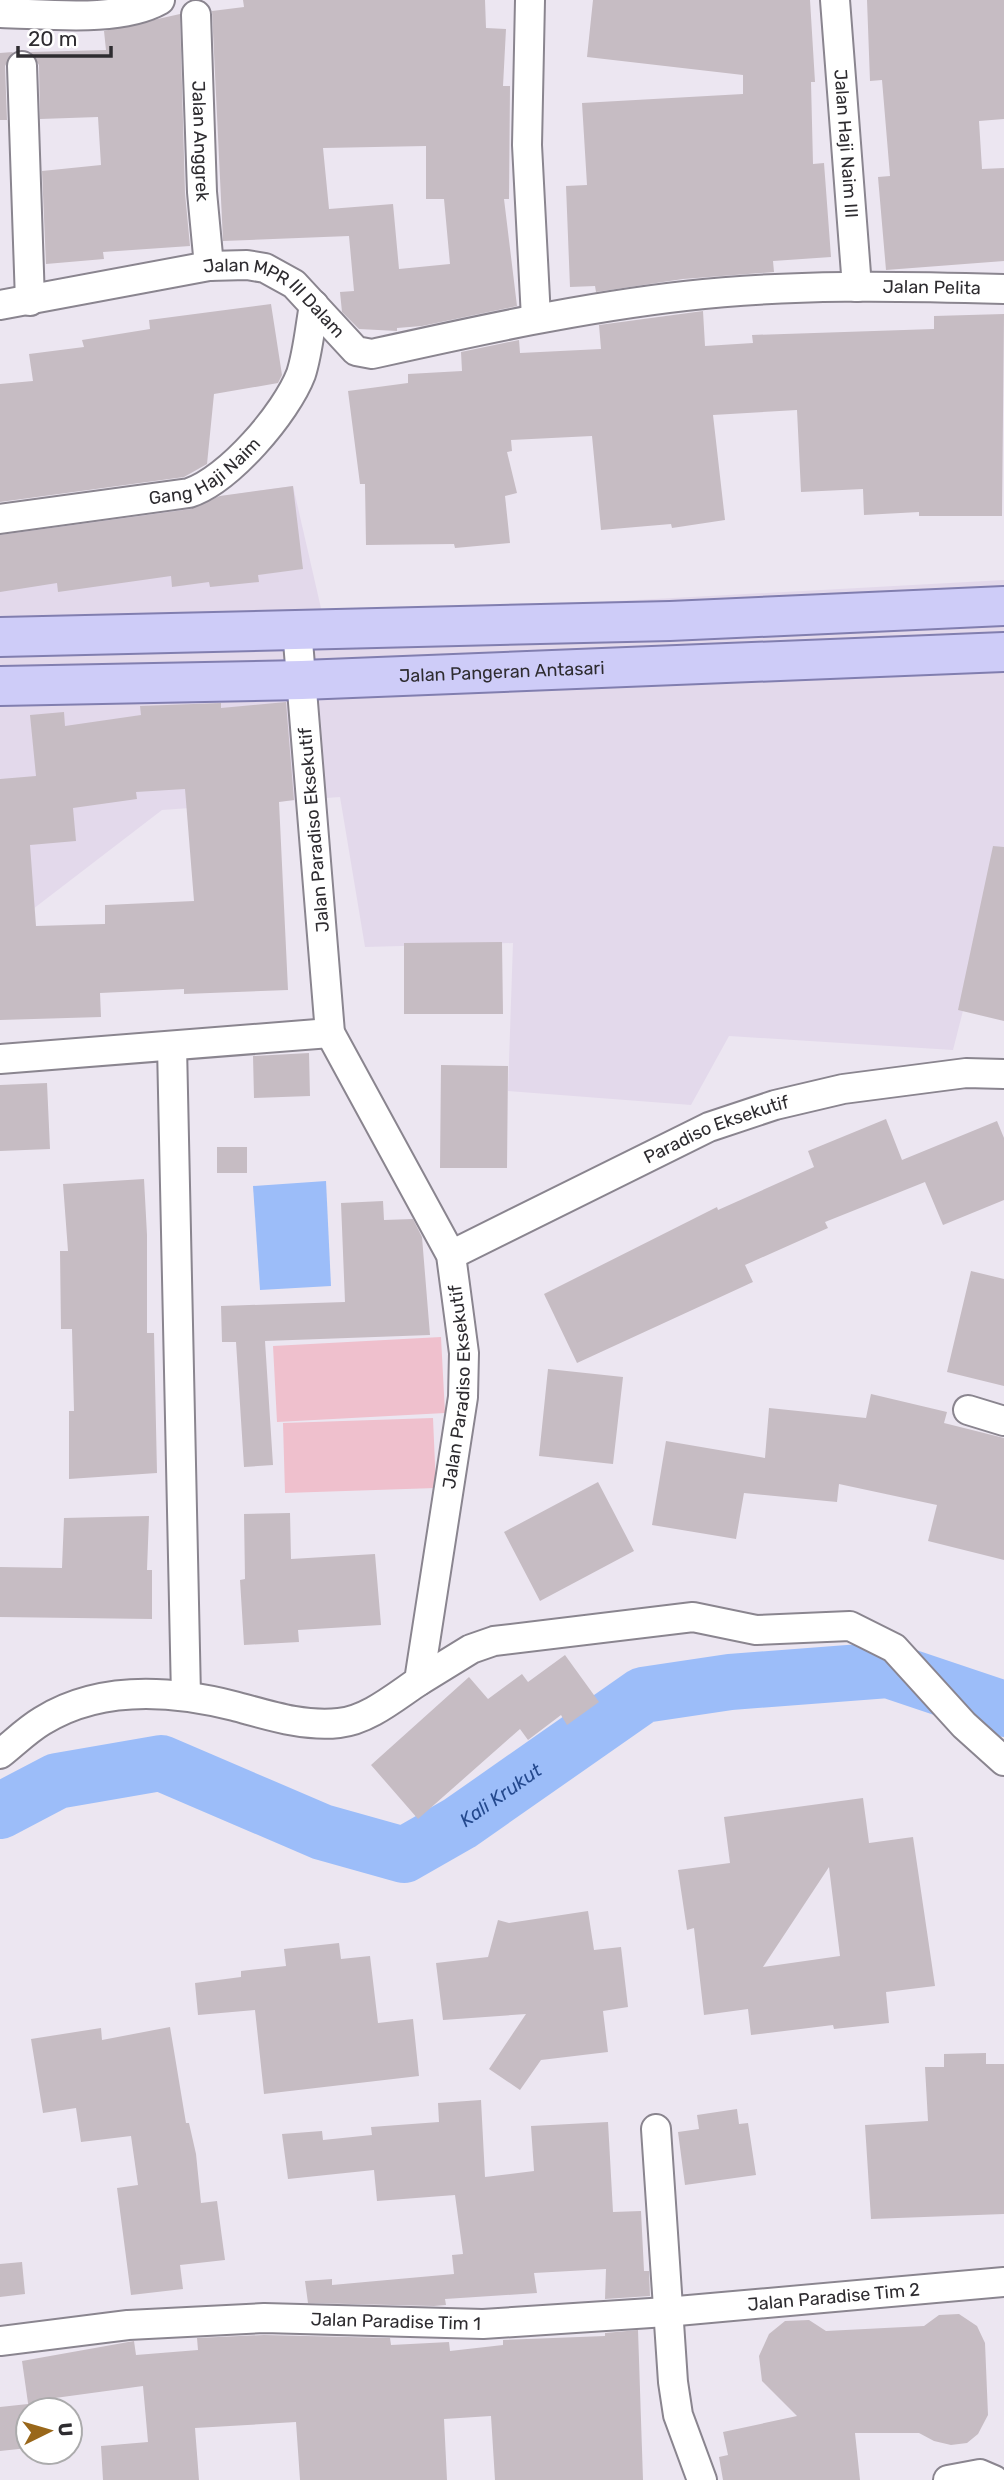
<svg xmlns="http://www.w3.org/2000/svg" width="1004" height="2480" font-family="Rubik,sans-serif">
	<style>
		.built { fill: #e3d9eb }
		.green { fill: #efc0cd }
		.water { fill: #9cbdf9 }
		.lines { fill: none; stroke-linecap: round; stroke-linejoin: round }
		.river { stroke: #9cbdf9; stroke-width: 56 }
		.building { fill: #c6bcc3; fill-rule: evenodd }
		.street-casing { stroke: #8a858f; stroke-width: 32 }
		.primary-casing { stroke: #817eaf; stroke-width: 42 }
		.street { stroke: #fff; stroke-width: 28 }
		.primary { stroke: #ceccf8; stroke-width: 38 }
		.labels { text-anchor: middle; stroke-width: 6; stroke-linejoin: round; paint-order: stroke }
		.street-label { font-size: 18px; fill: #2e2c30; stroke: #fff }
		.water-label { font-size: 19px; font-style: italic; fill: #24498e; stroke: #fff }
	</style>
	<rect width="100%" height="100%" fill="#ece6f1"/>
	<!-- built -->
	<path class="built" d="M293,486l30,131 681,-37v270l-51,200 -224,-14 -38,69 -183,-14 5,-148 -148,4 -25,-150 -178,13 -142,109h-20v-392z"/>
	<!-- green -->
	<path class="green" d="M441,1337l4,76 -168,9 -4,-76z
		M433,1418l3,70 -151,5 -2,-70z"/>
	<!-- water -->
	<path class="water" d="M326,1181l5,105 -71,4 -7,-104z"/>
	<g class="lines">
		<!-- river -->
		<path class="river" id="s1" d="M0,1811l57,-30 104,-18 161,69 82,23 56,-32 183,-128 87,-13 158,-12 116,39"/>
	</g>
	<!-- building -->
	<path class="building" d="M243,0h242l1,28 20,1 -3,57h7l-1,113h-5l13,107 -95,20 -25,2v3l-38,-2 -17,-17 -2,-20 14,-1 -5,-55 -126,5 -11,-230 32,-4zM426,146v53h18l6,65 -51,5 -6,-65 -64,5 -6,-61z
		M593,0h217l5,82h-4l2,82 11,-1 7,94 -58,4 1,11 -91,7 -87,13 -1,-6 -25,1 -4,-101 21,-1 -5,-82 161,-9v-19l-156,-18z
		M867,0h137v119l-25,2 3,48 22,-1v93l-118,9 -8,-93 12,-1 -8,-96 -12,1z
		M180,14l5,179 5,53 -87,6 1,7 -58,5 -4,-93 59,-6 -3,-48 -58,2 -1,-54 -9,-13 76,-2 -2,-19z
		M13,52l-8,14 2,54h-7v-67z
		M271,304l11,71 -4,8 -64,11 -7,70 -23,13 -184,25v-118l33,-3 -4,-27 55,-7 -2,-7 68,-11 -1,-9z
		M703,311l2,35 48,-3 -1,-8 182,-6v-13l70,-2 -2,202h-83v-4l-55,3 -1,-26 -62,3 -4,-82 -84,5 12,105 -53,8 -1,-4 -70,6 -9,-94 -81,4 1,11 -5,1 10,41 -12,3 5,47 -55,5 -1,-4 -88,1 -1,-61h-5l-12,-93 60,-8v-9l54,-3 -1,-19 58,-12 1,13 81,-4 -2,-24z
		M293,486l10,83 -45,6 1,7 -49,5 -1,-5 -37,5 -1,-11 -113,16 -1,-9 -57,9v-57l191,-26 29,-13z
		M286,702l8,98 -15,2 9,188 -104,4v-5l-84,4 1,24 -101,3v-241l36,-3 -6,-61 34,-3 1,14 76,-11 -1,-9 81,-3v5zM185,789l9,112 -89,4v19l-69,2 -6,-81 46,-4 -3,-33 64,-9 -1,-7z
		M993,846l11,1v174l-46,-11z
		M502,942l1,72h-99v-71z
		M309,1053l1,43 -56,2 -1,-42z
		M441,1065l67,1 -1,102h-67z
		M47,1083l3,66 -50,2v-66z
		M886,1119l16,41 95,-39 7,17v62l-61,25 -18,-43 -100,40 3,6 -83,37 8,17 -176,81 -33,-69 173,-87 1,3 96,-43 -6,-16z
		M217,1147h30v26h-30z
		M144,1179l3,56v98h7l3,140 -88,6v-68h5l-2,-82h-11l-1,-78h8l-5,-67z
		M383,1201l1,19 29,-1 9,18 8,98 -165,6 8,124 -29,2 -8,-125h-14l-1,-36 124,-4 -4,-99z
		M971,1271l33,8v107l-57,-14z
		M548,1369l75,8 -10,87 -74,-8z
		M871,1394l76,18 -3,11 60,15v122l-76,-19 9,-36 -98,-21 -2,18 -93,-9 -8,46 -84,-14 14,-84 99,17 4,-50 97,10z
		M598,1482l36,69 -94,50 -36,-69z
		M290,1513l1,46 84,-5 6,71 -83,5 1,12 -55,3 -4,-65 5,-1 -1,-65z
		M149,1516l-2,54h5v49l-152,-2v-50l62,1 2,-50z
		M565,1655l34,47 -32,23 -6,-10 -33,25 -8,-11 -102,90 -47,-54 98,-88 19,22 34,-25 6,8z
		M863,1798l6,45 44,-6 22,149 -49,6 3,31 -55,6 -1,-4 -82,10 -3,-26 -44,6 -10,-87 -7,2 -9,-60 52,-7 -6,-46zM829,1867l11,89 -77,11z
		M588,1911l6,39 27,-3 7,60 -25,4 5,41 -67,8 -21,30 -31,-21 37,-55 -83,6 -7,-57 52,-6 10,-37 11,3z
		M339,1943l2,16 29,-3 8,67 35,-4 6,57 -155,18 -9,-84 -57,5 -3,-32 46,-6v-6l45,-5 -2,-17z
		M170,2027l16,96h3l7,31 5,49 16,-2 8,59 -45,5 3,24 -52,6 -14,-107 21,-3 -7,-49 -50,6 -5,-34 -33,5 -12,-74 70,-11 1,12z
		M986,2053v11h18v150l-133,5 -6,-94 63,-4 -3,-54h19v-13z
		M481,2100l4,77 49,-6 -3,-45 77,-4 5,90 28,-1 3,60h5l1,25 -45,3 1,-30 -72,4 3,20 -92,6 1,6 -12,1 -126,-3 -3,-22 27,-2v6l122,-11 -2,-19 11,-1 -8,-59 -78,6 -3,-31 -86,9 -6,-45 40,-3 1,9 49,-5 -1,-8 68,-5 -1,-19z
		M737,2109l2,15 9,-1 8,52 -71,10 -7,-53 21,-3 -2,-14z
		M22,2262l3,32 -25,3v-33z
		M959,2314l18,12 8,17 3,72 -10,19 -11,9 -16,2 -17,-4 -15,-8h-64l5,47h-137l-4,-23 9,-2 -5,-23 74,-16 -35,-35 -3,-25 10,-22 16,-13 24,-1 17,11 98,-5 15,-11z
		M638,2330l5,150h-148l-4,-64 -47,3 3,61h-147l-4,-58 -101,6 4,52h-96l-2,-34 47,-4 -5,-56 -88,12 1,12h-27l-7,-49 112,-20 2,14 62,-5 -1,-12 67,-3 126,3 1,7 58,-3 1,9 53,-6v-5l102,-4v-3z
		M28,2404v44l-28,3v-44z"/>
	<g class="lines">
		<!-- street casing -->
		<g class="street-casing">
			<g id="street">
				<path d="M530,0l-3,145 9,173"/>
				<path id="s2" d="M835,0l22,287"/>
				<path d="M0,13c47,1 119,10 160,-13"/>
				<path id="s3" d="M196,15l6,177 7,74"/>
				<path d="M22,66l8,235"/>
				<path id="s4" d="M0,305l209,-39 38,-1 18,3 29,16 62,67 16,3c104,-23 207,-46 313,-58 106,-12 213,-10 319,-7"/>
				<path id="s5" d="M0,519l189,-26c40,-13 97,-80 112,-119 7,-22 9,-47 13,-69"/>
				<path d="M172,1046l14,650"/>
				<path d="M0,1059l330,-26"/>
				<path id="s6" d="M451,1255l258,-128 66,-22 68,-16 123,-16 38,1"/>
				<path d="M968,1410l36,11"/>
				<path d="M419,1681l52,-32 23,-8 199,-24 63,13 94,-4 44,22 70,77 40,36"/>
				<path id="s7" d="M0,1754c14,-11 27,-24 42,-33 58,-36 129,-31 192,-15 34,9 69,21 105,17 29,-3 56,-26 80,-42l44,-284 1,-44 -13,-98 -121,-222 -33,-404"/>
				<path d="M656,2129l17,253 5,33 24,65"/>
				<path id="s8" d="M0,2341l128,-16 136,-7 219,6 183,-12 338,-30"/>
				<path d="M948,2480l32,-6 14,6"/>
			</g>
		</g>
		<!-- primary casing -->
		<g class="primary-casing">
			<g id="primary">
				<path d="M0,637l670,-16 334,-15"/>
				<path id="s9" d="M0,686l302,-6 702,-28"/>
			</g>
		</g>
		<!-- street -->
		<use href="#street" class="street"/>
		<!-- primary -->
		<use href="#primary" class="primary"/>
	</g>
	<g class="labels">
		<!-- street labels -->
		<g class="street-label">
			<text dy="6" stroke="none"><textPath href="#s3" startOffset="126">Jalan Anggrek</textPath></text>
			<text dy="6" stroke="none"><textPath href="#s2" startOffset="144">Jalan Haji Naim III</textPath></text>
			<text dy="6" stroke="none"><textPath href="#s4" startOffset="975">Jalan Pelita</textPath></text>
			<text dy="6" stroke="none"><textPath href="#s4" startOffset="289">Jalan MPR III Dalam</textPath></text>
			<text dy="6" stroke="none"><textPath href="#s5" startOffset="214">Gang Haji Naim</textPath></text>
			<text dy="6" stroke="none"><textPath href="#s9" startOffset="502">Jalan Pangeran Antasari</textPath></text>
			<text transform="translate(314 830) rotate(-95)" y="6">Jalan Paradiso Eksekutif</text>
			<text dy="6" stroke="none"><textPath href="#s6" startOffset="294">Paradiso Eksekutif</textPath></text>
			<text dy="6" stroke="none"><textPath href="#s7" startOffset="747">Jalan Paradiso Eksekutif</textPath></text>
			<text dy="6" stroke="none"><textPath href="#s8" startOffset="836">Jalan Paradise Tim 2</textPath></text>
			<text dy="6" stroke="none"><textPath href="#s8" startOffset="397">Jalan Paradise Tim 1</textPath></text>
		</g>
		<!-- water labels -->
		<g class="water-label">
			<text dy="7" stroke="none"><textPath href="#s1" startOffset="544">Kali Krukut</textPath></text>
		</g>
	</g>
	<!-- north arrow -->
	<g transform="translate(49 2431) rotate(85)"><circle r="33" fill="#ffffff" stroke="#ababac" stroke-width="2"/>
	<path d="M0-5L12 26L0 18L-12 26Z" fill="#99671a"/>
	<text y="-10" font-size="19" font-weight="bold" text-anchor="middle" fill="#2e2c30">U</text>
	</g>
	<!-- scale -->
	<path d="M18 46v10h93v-10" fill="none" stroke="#2e2c30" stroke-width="3.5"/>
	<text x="28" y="46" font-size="21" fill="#2e2c30" stroke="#ffffff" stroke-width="5" paint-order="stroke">20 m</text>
</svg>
